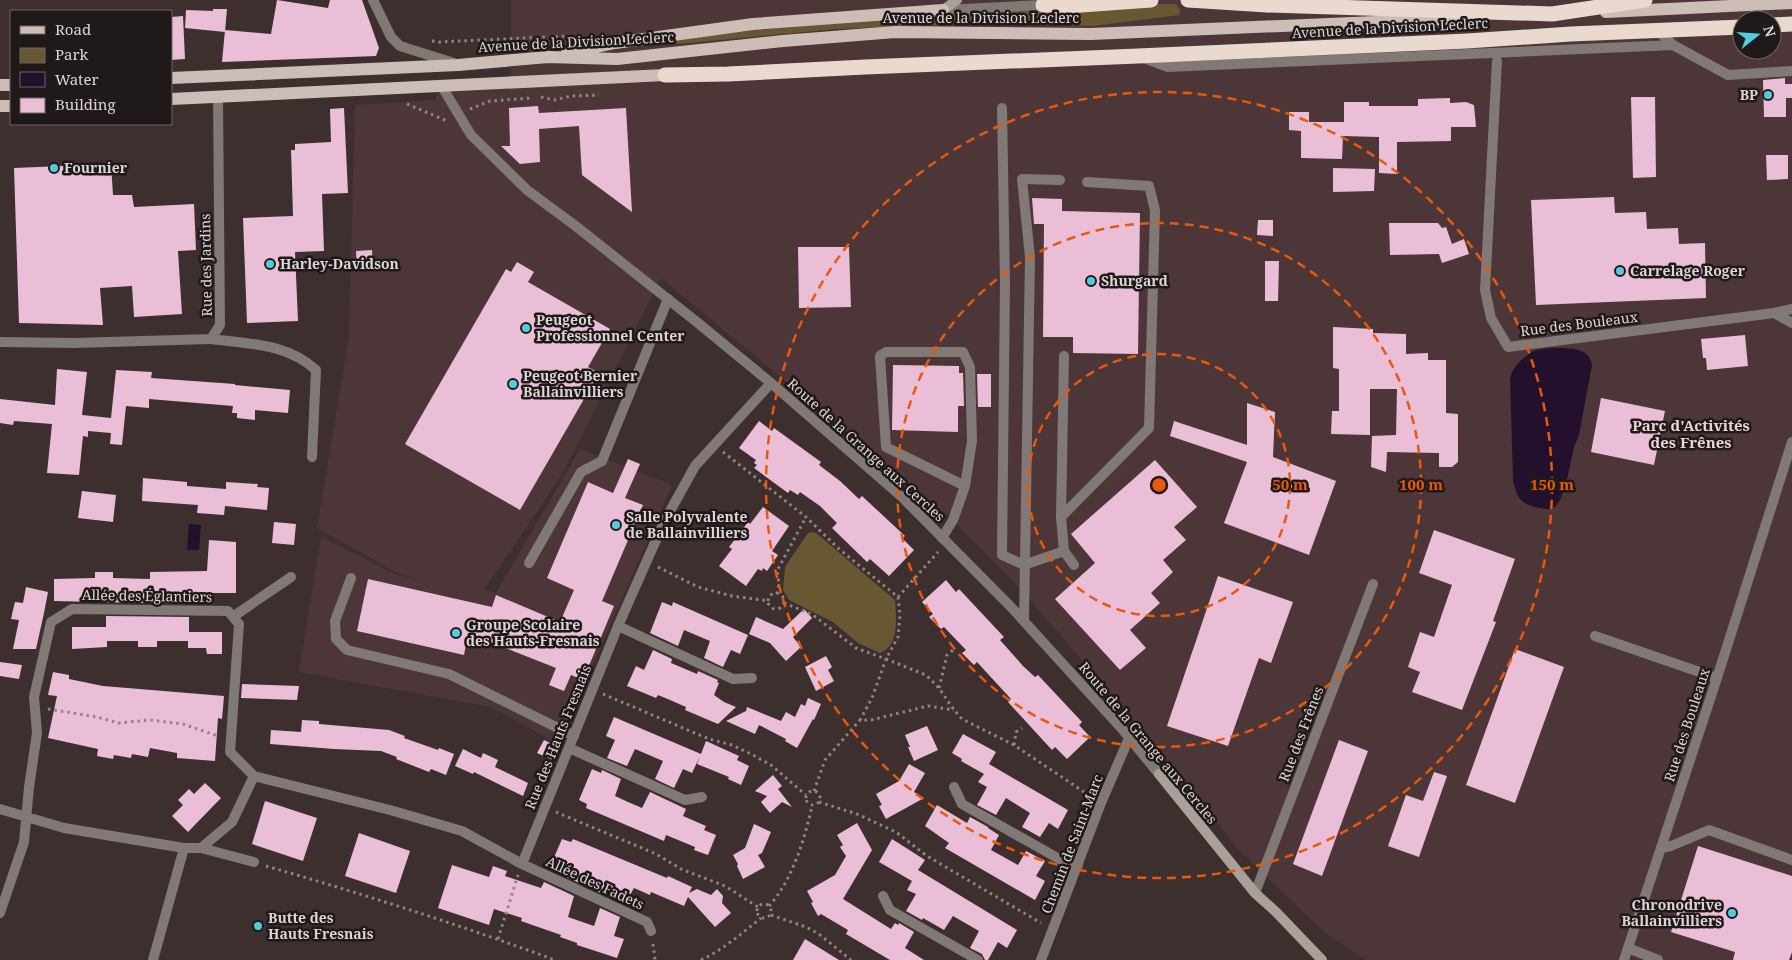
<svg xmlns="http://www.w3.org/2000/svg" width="1792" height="960" font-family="'Noto Serif',serif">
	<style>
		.built { fill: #4d3637; fill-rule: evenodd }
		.green { fill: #685733 }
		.water { fill: #22102d }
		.building { fill: #ebbed7 }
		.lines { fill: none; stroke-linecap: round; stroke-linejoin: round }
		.path { stroke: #908484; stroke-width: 3; stroke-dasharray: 2.5 4; stroke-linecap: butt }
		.lane { stroke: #807975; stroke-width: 10 }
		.street { stroke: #807975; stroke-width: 10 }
		.secondary { stroke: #aaa09a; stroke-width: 10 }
		.primary { stroke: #ccbeb6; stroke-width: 12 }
		.highway { stroke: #ead9cf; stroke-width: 15 }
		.ring { fill: none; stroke: #e8590c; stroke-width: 2.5; stroke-dasharray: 9 6 }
		.poi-dot { fill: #54cadd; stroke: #201919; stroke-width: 2 }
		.labels { text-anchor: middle; stroke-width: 5; stroke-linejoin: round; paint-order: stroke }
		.street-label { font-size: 14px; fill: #ded4d4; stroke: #201919 }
		.poi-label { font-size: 14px; font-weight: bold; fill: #ded4d4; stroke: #201919; text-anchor: start }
		.neighbourhood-label { font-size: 15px; font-weight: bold; fill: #ead5d5; stroke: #201919 }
		.centre { fill: #e8590c; stroke: #201919; stroke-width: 2.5 }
		.ring-label { font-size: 15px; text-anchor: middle; font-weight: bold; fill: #e8590c; stroke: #201919; stroke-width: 5; stroke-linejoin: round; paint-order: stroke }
	</style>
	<rect width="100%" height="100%" fill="#3e2f2f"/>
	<!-- built -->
	<path class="built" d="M511,0h1281v960h-426l-42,-28 -87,-84 -91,-114 -122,-141 -71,-73 -292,-242 -100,198 -77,114 12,3 84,-144 92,36 -114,259 -67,-37 -192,-35 22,-135 76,38 24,4 -24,-6 -80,-45 32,-191 6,-232 80,-5 6,-15 70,-3zM1742,20h30v30h-30z"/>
	<!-- green -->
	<path class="green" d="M1154,4h22l4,5 -1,6 -86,11 -112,-3 -145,6 -159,15 -1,-5 184,-20z
		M812,532l4,1 79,67c1,18 5,45 -15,53l-22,-10 -25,-21 -44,-22 -6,-10 2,-23 23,-34z"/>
	<!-- water -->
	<path class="water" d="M1551,348c14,0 39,-2 41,17l-13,70 -5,12 -8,37 -6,16 -5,7c-6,3 -10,2 -16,1 -19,-4 -22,-10 -26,-28l-3,-102c2,-10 15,-23 24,-27 5,-2 11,-2 17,-3z
		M189,524l12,1 -2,25h-12z"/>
	<!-- building -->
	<path class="building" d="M277,0l51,8 2,-8h32l17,48 -3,8 -154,6 3,-32 46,4z
		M213,9h14l-2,23 -40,-4 1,-18 27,1z
		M183,16l2,43 -14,1v-43z
		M1785,78v6h7v14h-6v19h-22l-1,-37z
		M1631,97h24l1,80 -23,1z
		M1450,98v5l16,-1 8,3 2,22h-25v14l-54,1v32l-18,-1v-36l-36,-1 -1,23 -41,-1v-27l-12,-1v-18h20v10h35v-20h25v4h49v-7z
		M538,106l1,7 87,-5 6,104 -50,-37 -3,-49 -40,3 1,33 -20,2 -19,-18h9l-1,-38z
		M344,108l4,85 -26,1 2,57 -29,1 3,69 -51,2 -4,-105 50,-2 -2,-66h4v-6l36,-2 -1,-33z
		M1766,155h22v24l-21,1z
		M111,164l2,31h19l2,12 60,-3 2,46 -18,1 4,63 -48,3 -2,-31 -32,2 3,37 -84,-2 -5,-155z
		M1333,168l42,1 -1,22 -41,1z
		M1614,197l1,16 31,-1 1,17 31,-1 1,16 26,-1 1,55 -170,7 -5,-105z
		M1032,198l30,1v12l78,2 -2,141 -65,-1v-16h-30l1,-113h-10z
		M1258,220h15v16l-16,-1z
		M1389,223h49l4,5 4,-1 6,17 12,-5 5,15 -27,9 -3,-9 -49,1z
		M798,247h51l2,60 -52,1z
		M372,250l1,20h-16l-1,-19z
		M1265,261h14l-1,40h-13z
		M517,262l17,10 -6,10 82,47 -22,38 11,6 -79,137 -115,-66 101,-175 5,3z
		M1333,327l40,2v4l33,1v20l22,-1v7h18v53l12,1v48l-6,5h-13v-14l-52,-1 -1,20 -15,-5 1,-31 24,-1 1,-46h-27v46l-39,-1 1,-23h7v-42l-6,-1z
		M1745,335l3,31 -41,4 -1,-12h-3l-2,-19z
		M893,365l66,1v7h4l1,33h-6v26l-66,-2z
		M57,369l30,3 -5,43 29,3 5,-48 36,2 -1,6 84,6v1l55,5 -2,23 -33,-3v10l-18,-2v-5h-5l1,-7 -84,-7v9l-23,-2 -4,39 -12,-1 1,-11 -23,-2v6l-5,-1 -4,39 -32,-2 5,-49 -38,-3 -1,4 -13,-2v-24l55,6z
		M977,374h14v33h-13z
		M1601,398l64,13 -11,54 -63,-13z
		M1247,403l28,9 -2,45 63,24 -27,74 -85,-32 23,-61 -77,-26 4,-15 73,24z
		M759,421l13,10 2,-3 47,34 -2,3 21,16 19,18 3,-3 43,40 -3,2 12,12 -25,26 -19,-17 -3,3 -35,-34 5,-5 -17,-17 -20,-14 -2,3 -8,-5 -2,3 -34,-25 3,-3 -3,-2 2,-3 -17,-12z
		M628,459l12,5 -15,34 18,7 -41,96 12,5 -31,74 -12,-5 -7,16 -15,-6 7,-17 -88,-35 -4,22 -107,-24 11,-52 124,28 4,-12 64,27 14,-32 -27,-12 41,-96 25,11z
		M1155,460l42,47 -23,20 12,13 -23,20 10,12 -22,21 9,10 -30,27 16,18 -26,22 -65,-71 40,-36 -24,-29z
		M143,478l44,4v4l39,3v-7l32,2 -1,3 12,1 -2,22 -42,-4 -1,9 -27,-2 1,-8 -56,-4z
		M82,491l34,4 -3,27 -35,-4z
		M763,507l26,19 -17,25 6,4 -11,16 -4,-3 -1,3 -4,-2 -12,17 -27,-20 13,-17 -3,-2 19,-25 2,2z
		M274,522l22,2 -2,21 -22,-2z
		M1434,530l81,29 -22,62 3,1 -34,88 -50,-18 8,-20 -12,-5 12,-35 14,5 18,-52 -33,-12z
		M209,540l27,2v51h-33v8h-14v3l-135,-3v-22l41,-1v-6h18v6l37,1v-7l57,-1z
		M1218,576l75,26 -22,61 -12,-5 -31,88 -61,-20z
		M946,580l10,12 3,-3 45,48 -4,3 23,26 12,11 3,-2 44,47 -3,3 11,12 -23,22 -12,-12 -3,3 -44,-48 3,-3 -23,-25 -11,-12 -3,3 -12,-12 4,-3 -22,-23 -3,2 -12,-12 4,-3 -11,-12z
		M26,587l22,5 -4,21 -8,36h-23l6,-29 -8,-1 2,-9 2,-8 8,1z
		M662,602l10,4 1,-4 75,33 -8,19 -9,-4 -8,17 -19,-9 6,-17 -26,-11 -6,16 -28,-13z
		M804,609l8,9 -19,19 8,10 -15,14 -16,-18 -21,-9 7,-17 27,12z
		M106,616l83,1v15h33v22h-15l-1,-6h-18v-7h-31v6h-19v-6h-31v6l-35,2v-22h34z
		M1515,649l49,18 -49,136 -49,-18z
		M653,650l19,9 -1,4 26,11 1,-3 20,9 -1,2 2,1 -5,12 10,7 12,5 -18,17 -33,-14 1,-3 -16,-7 -12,-5 -2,3 -29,-12 9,-20 8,4z
		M826,656l6,11 -4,3 6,11 -18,10 -11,-24z
		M0,662l22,3 -3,14 -19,-3z
		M53,672l16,3v4l34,7 121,10 -2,23 -4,-1 -3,43 -38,-3v-5l-27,-5 -2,9 -16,-3 -1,4 -17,-3 -1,4 -16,-3 1,-7 -50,-11 9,-42 -9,-1z
		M242,684l57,2 -2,14 -56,-2z
		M808,698l13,6 -7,16 -1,-1 -16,29 -12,-7 1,-2 -27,-14 -4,9 -29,-13 20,-10 1,-4 34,14 5,-9 9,5 6,-13 4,2z
		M614,717l87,37 5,-13 33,15 -2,4 12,6 -8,19 -13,-6 1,-2 -32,-13 3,-8 -8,17 -9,-4 -9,19 -19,-9 8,-18 -28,-12 -8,17 -20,-8 8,-18 -9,-4z
		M302,720l17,1v3l70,6 16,6 -1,2 34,12 1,-2 15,6 -8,21 -15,-6 -2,3 -33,-13 1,-2 -16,-6 -47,-2 -64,-5 1,-14 30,2z
		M927,726l11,24 -24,11 -6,-14h2l-5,-12z
		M963,734l33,18 -7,12 79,46 -10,19 -9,-6 -9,14 -18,-10 8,-14 -24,-15 -10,17 -19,-10 10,-18 -9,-5 6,-8 -23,-13 1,-2 -10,-6z
		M544,740l14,7 -5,13 -16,-7z
		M1339,740l29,11 -46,125 -29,-12z
		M463,749l18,9 2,-5 15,7 -3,7 33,16 -5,13 -49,-24 -1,2 -18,-8z
		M909,764l16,9 -11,19 10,6 -38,21 -7,-13 3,-1 -6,-11 23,-13z
		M592,769l9,4 1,-3 19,9 -6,17 13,6 14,6 8,-16 36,17 -3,7 23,10 -2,4 12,5 -8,20 -14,-5 1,-3 -29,-12 -2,6 -78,-33 1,-4 -8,-4z
		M1434,772l13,4 -28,81 -31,-11 18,-51 17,6z
		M773,775l9,11 -4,3 14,18 -10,-5 -12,11 -9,-11 6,-6 -12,-5z
		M205,783l16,15 -33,34 -16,-16 11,-11 -5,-5 11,-11 5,5z
		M265,801l52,17 -14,43 -51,-17z
		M937,805l30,18 3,-6 18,10v1l11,7 -8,15 27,15 8,-14 19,10 -9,15 9,5 -10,19 -90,-52 4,-5 -24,-17z
		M857,823l15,27 -29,49 48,30 4,-6 3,2 1,-2 15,9 -9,16 19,12h-34l-44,-26 2,-4 -27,-16 -3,2 -7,-13 2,-1 -6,-11 28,-16 11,-19 -6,-9 3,-2 -6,-10z
		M754,824l17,8 -9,21 -4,2 7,12 -22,12 -6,-13 1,-2 -5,-9 12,-7z
		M359,833l51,18 -14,42 -51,-17z
		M562,839l9,3 2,-3 94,39 1,-2 24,11 -3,6 8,-4 14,6 6,-6 6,7 -1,7 9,10 -16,14 -27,-30 -4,9 -33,-14 -1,3 -16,-7 -9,16 -76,-35z
		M892,839l33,21 -7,10 99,60 -10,18 -9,-6 -10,18h-3l-3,-6 -12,-6 9,-17 -26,-15 -9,14 -21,-12 -1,2 -16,-9 10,-17 -9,-4 10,-18 -5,9 -33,-19z
		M1698,846l94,30v76l-3,8h-56l2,-8 -64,-20z
		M452,865l37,12 4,-11 14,5 -2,5 36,12 3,-6 30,14 -6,21 26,9 6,-18 20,9 -6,19 10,3 -7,19 -40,-13v-2l-17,-6 1,-2 -40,-14 1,-3 -28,-9 -5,16 -51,-17z
		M805,939l34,21h-46z"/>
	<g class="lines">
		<!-- path -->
		<path class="path" d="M432,41l7,1 129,-6
			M541,97l13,3 17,-4 28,-1
			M407,104l40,17
			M470,109l20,-8 42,-3
			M723,452l83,65 33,32 59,48 2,18 -2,22 -12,22 40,16 13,13 15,22 8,9 52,26 76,51
			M658,567l40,20 34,9 37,5
			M768 601a8 8 0 1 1 16 0a8 8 0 1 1-16 0Z
			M777,594l2,-11 -2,-12 29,-54
			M898,597l40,-45
			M784,603l29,12 43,33 30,11 -14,39 -12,22h11l57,-14 26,4
			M939,688l8,-33 6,-5
			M603,694l106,45 23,6 19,9 20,11 35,30
			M48,709l49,8 22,6 31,-3 33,4 35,12
			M1014,745l2,-13 6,-4
			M806 798a7 7 0 1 1 14 0a7 7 0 1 1-14 0Z
			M814,791l11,-31 35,-40
			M819,802l38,12 39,18 31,24 114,67
			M556,812l100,42 25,15 44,17 33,21
			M266,866c97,28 194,59 289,94
			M757 911a7 7 0 1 1 14 0a7 7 0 1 1-14 0Z
			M769,906c23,-25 36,-68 43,-100
			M771,915l35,12 13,7 32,26
			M498,939l20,-64
			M653,944l2,16
			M701,960c22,-10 41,-27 60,-42"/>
		<!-- lane -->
		<path class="lane" d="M943,10l100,-5
			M1658,31l15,14 55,30 64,-4
			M1144,58l24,9 505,-22
			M1002,108l3,176 -3,271 22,10 40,-14
			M211,339c38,5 75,4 105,31l-4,87
			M1064,356l-3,161 3,34 10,14
			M1061,517l88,-89 6,-218 -6,-24 -62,-4
			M942,538l11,-18 12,-34 -79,-39 -6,-91 6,-4h77l7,15 2,74 -7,45
			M529,563l52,-91 21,-11 66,-162
			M351,578l-16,43 1,18 11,11 102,24 125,62
			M1024,621l6,-364 -8,-78 38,1
			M1661,848l10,-2 38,-16 83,30
			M1628,948l30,12"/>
		<!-- street -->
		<path class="street" d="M373,0l18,37 9,9 54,17
			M1497,61l-12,229 6,28 17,29 266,-34 18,10
			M441,85l30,50 56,55 50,37 121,96 73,60 131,114 109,110 112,123 36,44
			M1774,313l18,-4
			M0,342l74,1 137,-4 9,-14 -2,-228
			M234,616l57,-39
			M618,626l115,53 19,-1
			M1595,636l122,42
			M569,748l116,52 17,-3
			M954,787l8,17 99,56 17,5
			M0,809l64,19 120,20h17l53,14
			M201,848l31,-26 22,-46
			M522,864l96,-238 46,-104 31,-56 76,-83
			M1255,893l118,-309
			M883,896l7,14 88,50
			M0,913l24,-71 5,-55 8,-54 -3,-36 17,-75 21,-13 156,2 11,13 -9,128 24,24 136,34 72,21 60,33 125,58 4,9
			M153,960l31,-112
			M1041,960l60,-157 28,-65
			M1624,960l93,-282 75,-236"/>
		<!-- secondary -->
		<path class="secondary" d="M943,10l14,-10
			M1159,774l96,119 21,19 46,48"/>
		<!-- primary -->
		<path class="primary" d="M1606,12l186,-9
			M567,53l48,-10 138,-19 190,-14
			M171,78l287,-13 90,-8 69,2 166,-18 112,-9 196,2 378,-16
			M0,85h11
			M171,99l494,-24
			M0,106h11"/>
		<!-- highway -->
		<path class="highway" d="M1188,0l79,5 285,9 93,-14
			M1043,5l24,1 84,-6
			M1772,25l20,-1
			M665,75l63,-1 137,-7 273,-11 329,-15 104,-7 171,-7"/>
	</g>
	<!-- distance rings -->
	<g class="ring">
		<circle cx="1159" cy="485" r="131"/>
		<circle cx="1159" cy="485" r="262"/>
		<circle cx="1159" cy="485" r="393"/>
	</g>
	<!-- markers -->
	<g class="poi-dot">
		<circle cx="1768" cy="95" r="5"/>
		<circle cx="54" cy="168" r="5"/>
		<circle cx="270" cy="264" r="5"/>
		<circle cx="1620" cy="271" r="5"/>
		<circle cx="1091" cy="281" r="5"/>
		<circle cx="526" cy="328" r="5"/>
		<circle cx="513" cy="384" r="5"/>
		<circle cx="616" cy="525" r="5"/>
		<circle cx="456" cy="633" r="5"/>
		<circle cx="1732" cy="913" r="5"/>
		<circle cx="258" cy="926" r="5"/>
	</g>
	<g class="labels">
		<!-- street labels -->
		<g class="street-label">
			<text x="981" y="23">Avenue de la Division Leclerc</text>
			<text transform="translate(1390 28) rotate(-3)" y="5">Avenue de la Division Leclerc</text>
			<text transform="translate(576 42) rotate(-3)" y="5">Avenue de la Division Leclerc</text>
			<text transform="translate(206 265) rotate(-91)" y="5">Rue des Jardins</text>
			<text transform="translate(1579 324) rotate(-7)" y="5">Rue des Bouleaux</text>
			<text transform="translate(866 450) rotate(42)" y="5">Route de la Grange aux Cercles</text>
			<text transform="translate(147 596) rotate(1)" y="5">Allée des Églantiers</text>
			<text transform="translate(1687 725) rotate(-72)" y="5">Rue des Bouleaux</text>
			<text transform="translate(1301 734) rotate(-69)" y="5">Rue des Frênes</text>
			<text transform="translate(558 737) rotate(-68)" y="5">Rue des Hauts Fresnais</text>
			<text transform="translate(1148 743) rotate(50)" y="5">Route de la Grange aux Cercles</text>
			<text transform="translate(1072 844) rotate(-69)" y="5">Chemin de Saint-Marc</text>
			<text transform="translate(595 883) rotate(25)" y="5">Allée des Fadets</text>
		</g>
		<!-- poi labels -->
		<g class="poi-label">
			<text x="1758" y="100" text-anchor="end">BP</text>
			<text x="64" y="173">Fournier</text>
			<text x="280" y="269">Harley-Davidson</text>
			<text x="1630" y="276">Carrelage Roger</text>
			<text x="1101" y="286">Shurgard</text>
			<text x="536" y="325">Peugeot<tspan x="536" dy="16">Professionnel Center</tspan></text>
			<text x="523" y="381">Peugeot Bernier<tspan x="523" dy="16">Ballainvilliers</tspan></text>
			<text x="626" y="522">Salle Polyvalente<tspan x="626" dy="16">de Ballainvilliers</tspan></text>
			<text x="466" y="630">Groupe Scolaire<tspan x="466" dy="16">des Hauts-Fresnais</tspan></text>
			<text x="1722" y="910" text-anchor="end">Chronodrive<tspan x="1722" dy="16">Ballainvilliers</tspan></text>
			<text x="268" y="923">Butte des<tspan x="268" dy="16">Hauts Fresnais</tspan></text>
		</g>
		<!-- neighbourhood labels -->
		<g class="neighbourhood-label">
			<text x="1691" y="431">Parc d'Activités<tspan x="1691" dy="17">des Frênes</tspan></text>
		</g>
	</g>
	<circle cx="1159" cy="485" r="8" class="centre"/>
	<g class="ring-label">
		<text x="1290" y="490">50 m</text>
		<text x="1421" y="490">100 m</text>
		<text x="1552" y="490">150 m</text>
	</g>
	<!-- legend -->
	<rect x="10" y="10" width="162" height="115" fill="#201919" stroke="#6c6464"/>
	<rect x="20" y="26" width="25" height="8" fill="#ccbeb6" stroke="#6c6464"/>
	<text x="55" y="35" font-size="15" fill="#ded4d4">Road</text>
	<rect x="20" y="48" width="25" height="15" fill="#685733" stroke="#6c6464"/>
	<text x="55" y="60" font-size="15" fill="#ded4d4">Park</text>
	<rect x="20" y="72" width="25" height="15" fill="#22102d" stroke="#6c6464"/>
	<text x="55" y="85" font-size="15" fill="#ded4d4">Water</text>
	<rect x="20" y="98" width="25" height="15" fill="#ebbed7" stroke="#6c6464"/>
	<text x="55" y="110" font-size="15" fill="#ded4d4">Building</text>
	<!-- north arrow -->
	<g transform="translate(1757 35) rotate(73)"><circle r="24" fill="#201919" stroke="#6c6464"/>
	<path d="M0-4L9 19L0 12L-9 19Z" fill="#54cadd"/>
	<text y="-8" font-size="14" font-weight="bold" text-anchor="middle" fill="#ded4d4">N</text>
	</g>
</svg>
